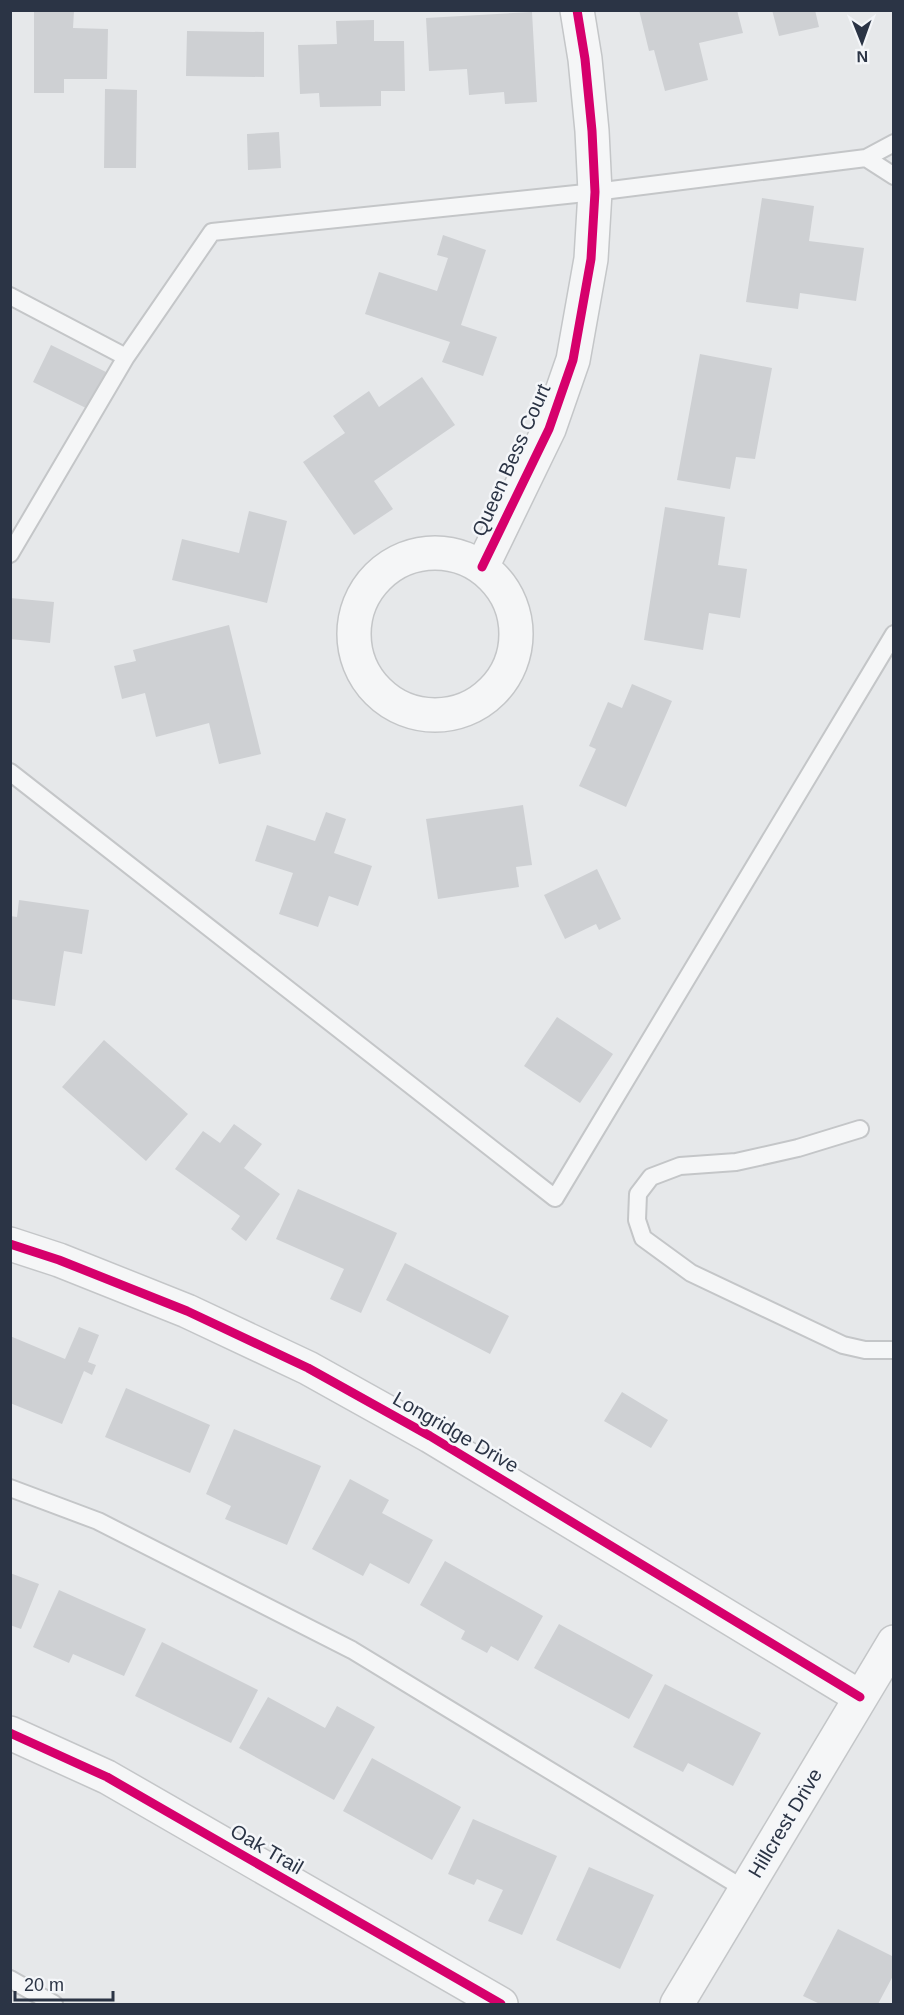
<svg xmlns="http://www.w3.org/2000/svg" width="904" height="2015" font-family="Arial,sans-serif">
	<style>
		.building { fill: #ced0d3 }
		.lines { fill: none; stroke-linecap: round; stroke-linejoin: round }
		.service-casing { stroke: #c4c6c8; stroke-width: 20 }
		.minor-casing { stroke: #c4c6c8; stroke-width: 36 }
		.tertiary-casing { stroke: #c4c6c8; stroke-width: 36 }
		.service { stroke: #f5f6f7; stroke-width: 16 }
		.minor { stroke: #f5f6f7; stroke-width: 33 }
		.tertiary { stroke: #f5f6f7; stroke-width: 33 }
		.cycleway-casing { stroke: #f4f6f9; stroke-width: 13 }
		.cycleway { stroke: #d6006c; stroke-width: 9 }
		.labels { text-anchor: middle; stroke-width: 5; stroke-linejoin: round; paint-order: stroke }
		.street-label { font-size: 20px; fill: #2b3445; stroke: #f4f6f9 }
	</style>
	<rect width="100%" height="100%" fill="#e6e8ea"/>
	<!-- building -->
	<path class="building" d="M639,10h98l6,23 -44,10 9,37 -43,11 -11,-41 -5,1z
		M772,10h43l4,17 -40,9z
		M74,11l-1,17 35,1 -1,50h-43v14h-30v-81z
		M532,12l5,90 -32,2 -1,-12 -35,3 -2,-26 -38,2 -3,-53z
		M374,20v21h30l1,50h-24v15l-61,1 -1,-14 -19,1 -2,-49 39,-1 -1,-23z
		M187,31l77,1v45l-78,-1z
		M105,89l32,1 -1,78h-32z
		M279,132l2,36 -33,2 -1,-36z
		M762,198l52,8 -5,35 55,7 -8,53 -56,-8 -2,16 -52,-7z
		M443,235l43,15 -25,75 36,12 -14,39 -41,-14 8,-20 -85,-28 14,-42 58,19 11,-33 -11,-3z
		M51,345l55,27 -18,37 -55,-27z
		M700,354l72,14 -17,91 -19,-2 -6,32 -53,-9z
		M422,377l33,48 -81,56 19,28 -39,26 -51,-73 42,-29 -12,-17 36,-25 10,16z
		M665,507l60,10 -7,48 29,4 -7,49 -31,-5 -6,37 -59,-10z
		M249,511l38,10 -20,82 -95,-23 10,-41 57,14z
		M10,598l44,4 -4,41 -40,-4z
		M229,625l32,129 -42,10 -10,-41 -53,14 -11,-44 -23,6 -8,-33 22,-5 -3,-11z
		M632,684l40,17 -46,106 -47,-21 17,-37 -7,-3 19,-44 14,6z
		M523,805l9,60 -16,2 3,20 -81,12 -12,-80z
		M326,812l20,7 -12,34 38,13 -14,40 -29,-10 -11,31 -39,-13 14,-41 -38,-12 12,-36 48,16z
		M597,869l24,50 -22,11 -3,-6 -31,15 -21,-44z
		M19,900l70,10 -7,44 -18,-3 -9,55 -45,-7v-83l7,1z
		M557,1017l56,37 -33,49 -56,-37z
		M104,1040l84,74 -42,47 -84,-74z
		M234,1124l28,20 -18,24 36,26 -34,47 -15,-12 9,-13 -65,-47 28,-38 17,12z
		M298,1189l99,44 -36,80 -31,-14 14,-30 -68,-30z
		M405,1263l104,53 -19,38 -104,-54z
		M79,1327l20,8 -11,27 8,3 -4,10 -8,-4 -22,53 -52,-21v-67l55,23z
		M126,1388l84,37 -20,48 -85,-36z
		M622,1392l46,28 -17,28 -47,-27z
		M234,1429l87,37 -34,79 -62,-26 6,-13 -25,-12z
		M350,1479l39,21 -7,13 51,27 -24,44 -39,-21 -7,13 -51,-27z
		M445,1561l98,55 -25,45 -27,-15 -4,7 -26,-14 4,-8 -45,-26z
		M10,1573l29,11 -18,45 -11,-4z
		M59,1590l87,39 -22,47 -51,-22 -4,9 -36,-16z
		M559,1624l94,51 -24,44 -95,-51z
		M162,1642l96,48 -27,53 -96,-47z
		M665,1684l96,49 -28,53 -45,-23 -5,9 -50,-25z
		M268,1697l57,31 12,-22 38,21 -41,73 -95,-52z
		M372,1758l89,49 -29,53 -89,-49z
		M473,1819l84,37 -35,79 -34,-14 15,-31 -26,-11 -3,6 -26,-11z
		M589,1867l65,28 -34,74 -64,-29z
		M838,1929l56,28v17l-16,30h-58l-17,-8z"/>
	<g class="lines">
		<!-- service casing -->
		<g class="service-casing">
			<path id="service" d="M866,158l28,-15
				M10,296l116,61 -116,197
				M126,357l86,-125 383,-40 271,-34 28,18
				M10,772l545,426 339,-564
				M860,1129l-62,19 -62,14 -56,4 -29,11 -13,17 -1,26 6,18 48,35 152,72 22,5h29
				M10,1488l88,33 254,129 394,240
				M10,1979l44,25"/>
		</g>
		<!-- minor casing -->
		<g class="minor-casing">
			<path id="minor" d="M354 634a81 81 0 1 1 162 0a81 81 0 1 1-162 0Z
				M482,567l67,-138 24,-69 18,-101 4,-67 -3,-61 -7,-72 -8,-49
				M10,1244l49,16 128,51 121,57 122,68 430,261
				M10,1733l97,44 394,227"/>
		</g>
		<!-- tertiary casing -->
		<g class="tertiary-casing">
			<path id="tertiary" d="M677,2004l217,-362"/>
		</g>
		<!-- service -->
		<use href="#service" class="service"/>
		<!-- minor -->
		<use href="#minor" class="minor"/>
		<!-- tertiary -->
		<use href="#tertiary" class="tertiary"/>
		<!-- cycleway casing -->
		<g class="cycleway-casing">
			<path id="cycleway" d="M482,567l67,-138 24,-69 18,-101 4,-67 -3,-61 -7,-72 -8,-49
				M10,1244l49,16 128,51 121,57 122,68 430,261
				M10,1733l97,44 394,227"/>
		</g>
		<!-- cycleway -->
		<use href="#cycleway" class="cycleway"/>
	</g>
	<g class="labels">
		<!-- street labels -->
		<g class="street-label">
			<text transform="translate(511 460) rotate(-66)" y="7">Queen Bess Court</text>
			<text transform="translate(456 1432) rotate(30)" y="7">Longridge Drive</text>
			<text transform="translate(785 1823) rotate(-59)" y="7">Hillcrest Drive</text>
			<text transform="translate(267 1849) rotate(30)" y="7">Oak Trail</text>
		</g>
	</g>
	<!-- border -->
	<rect width="904" height="2015" fill="none" stroke="#2b3445" stroke-width="24"/>
	<!-- north arrow -->
	<g transform="translate(862 42) rotate(179)" stroke="#f4f6f9" stroke-width="4.5" paint-order="stroke">
	<path d="M0-4.5L10 22L0 15L-10 22Z" fill="#2b3445"/>
	<text y="-9" font-size="16" font-weight="bold" text-anchor="middle" fill="#2b3445">N</text>
	</g>
	<!-- scale -->
	<path d="M15 1991v9h98v-9" fill="none" stroke="#2b3445" stroke-width="3"/>
	<text x="24" y="1991" font-size="18" fill="#2b3445" stroke="#f4f6f9" stroke-width="4.5" paint-order="stroke">20 m</text>
</svg>
